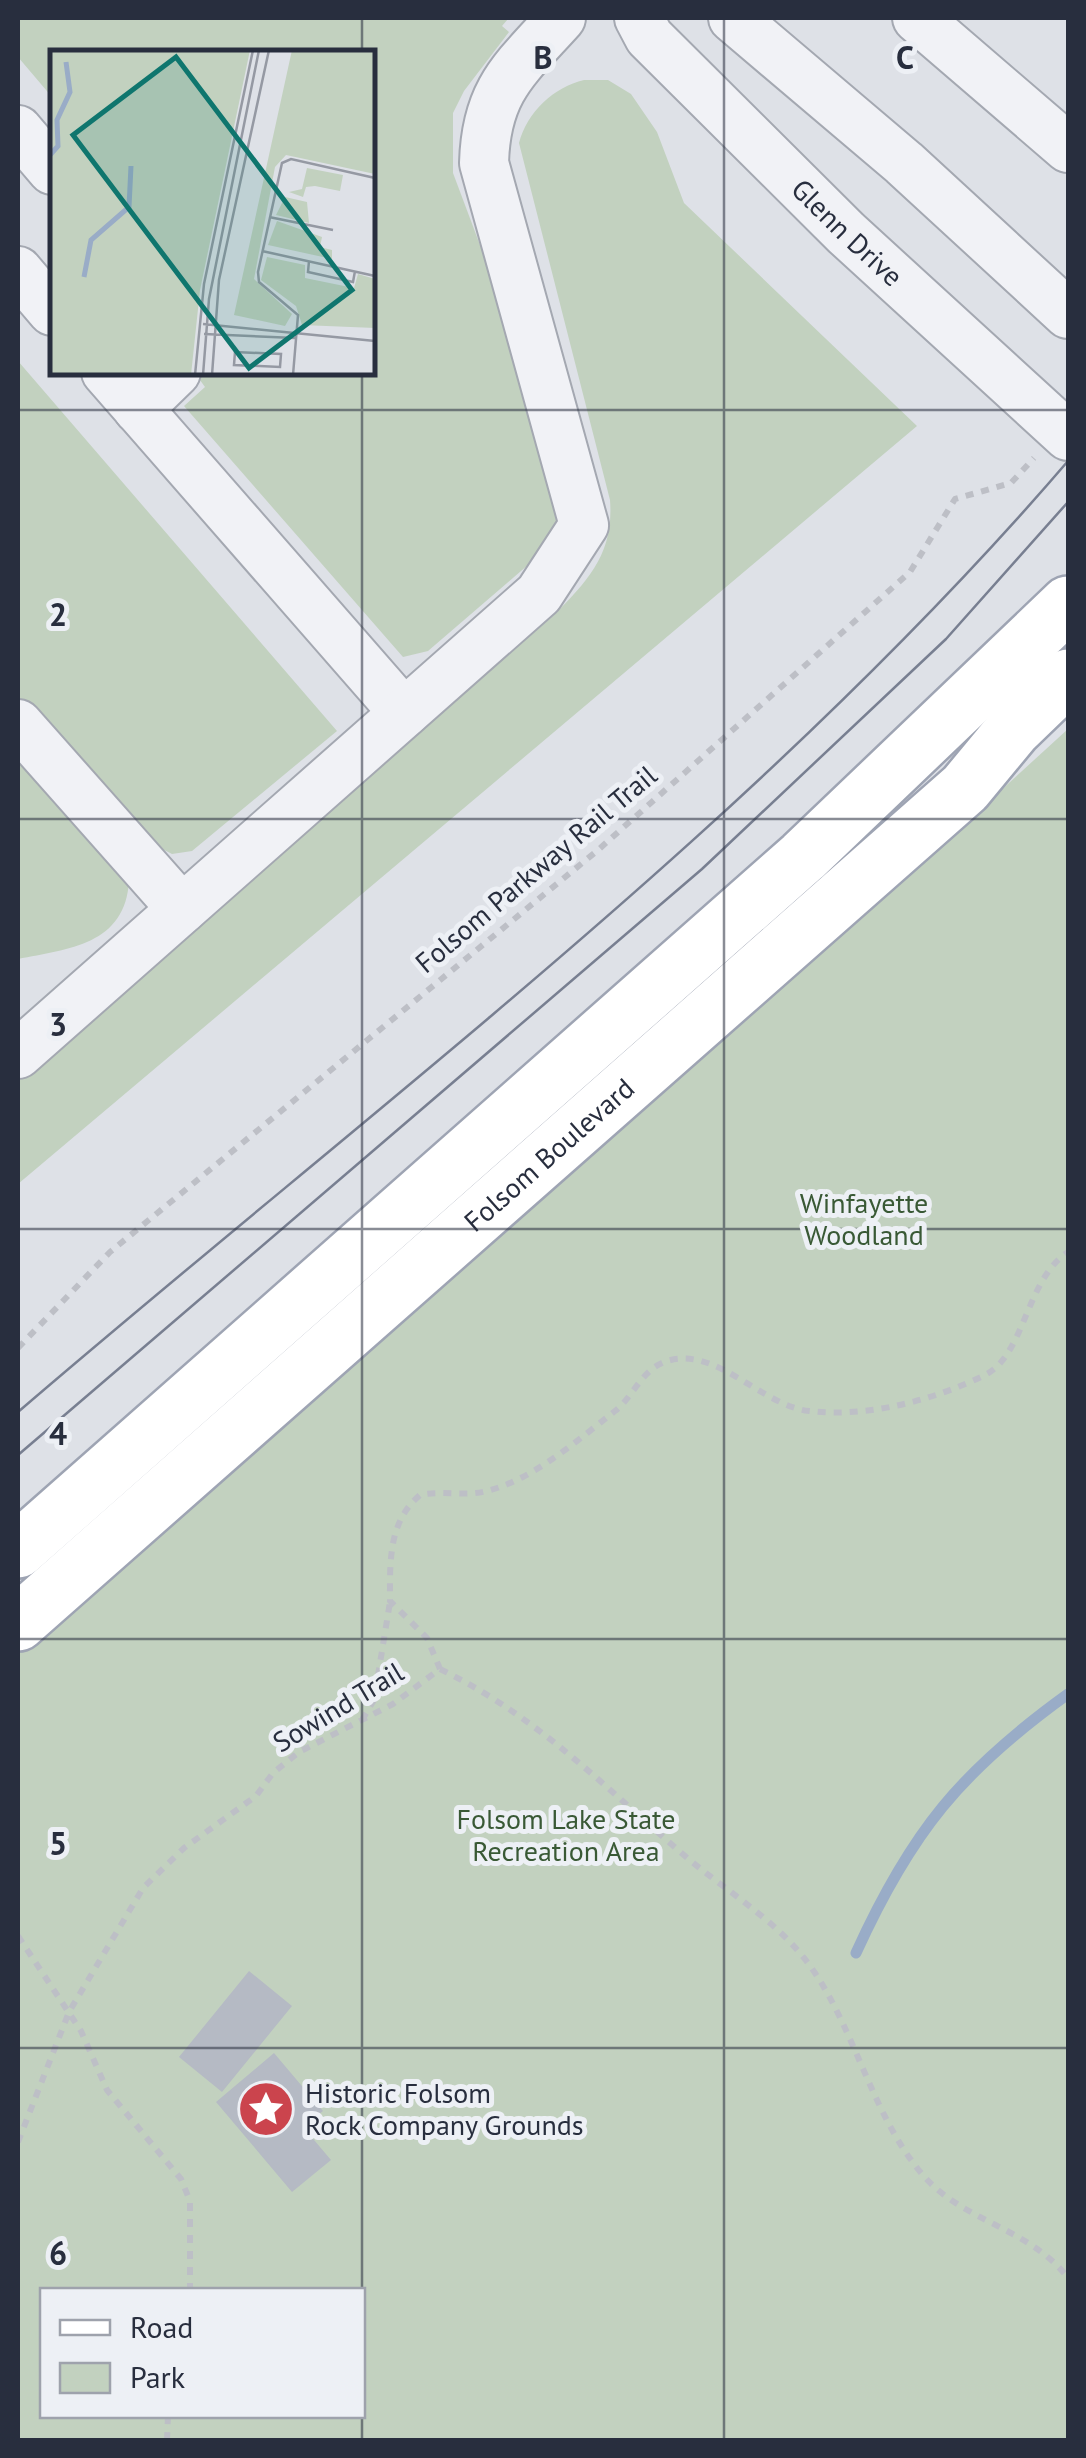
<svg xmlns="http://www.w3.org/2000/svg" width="1086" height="2458" font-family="'PT Sans',sans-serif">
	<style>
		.green { fill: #c2d1bf; fill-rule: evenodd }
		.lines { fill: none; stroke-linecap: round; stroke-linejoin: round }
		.stream { stroke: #99acc7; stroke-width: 11 }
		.building { fill: #b5bac4 }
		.minor-casing { stroke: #a4a8b1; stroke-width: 52 }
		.major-casing { stroke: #9ea4b3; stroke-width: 60 }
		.path { stroke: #bdbfc6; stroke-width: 6; stroke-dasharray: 8 8; stroke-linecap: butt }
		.minor { stroke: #f1f2f6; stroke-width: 48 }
		.major { stroke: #fff; stroke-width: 55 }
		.tram { stroke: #787f91; stroke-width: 2.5 }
		.grid { fill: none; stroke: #282e3e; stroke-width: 2.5; stroke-opacity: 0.55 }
		.labels { text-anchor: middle; stroke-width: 10; stroke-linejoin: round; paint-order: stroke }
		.street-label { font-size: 28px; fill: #282e3e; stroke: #edf0f5 }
		.park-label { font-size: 28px; fill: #395935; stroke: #edf0f5 }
		.poi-label { font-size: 28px; fill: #282e3e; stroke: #edf0f5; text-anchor: start }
		.inset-river { fill: none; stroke: #99acc7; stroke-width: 5 }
		.inset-road { fill: none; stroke: #9599a3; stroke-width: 2.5 }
		.view { fill: #0f766e; fill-opacity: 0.15; stroke: #0f766e; stroke-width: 5 }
		.inset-edge { fill: none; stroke: #282e3e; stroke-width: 5 }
		.grid-label { font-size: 32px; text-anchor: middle; font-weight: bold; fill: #282e3e; stroke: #edf0f5; stroke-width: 10; stroke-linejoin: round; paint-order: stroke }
	</style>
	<rect width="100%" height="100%" fill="#dee1e7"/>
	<!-- green -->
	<path class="green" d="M18,18l490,1 -6,7 7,6 -45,59 -11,22v60l30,80 77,247v25l-17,27 -115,99 -25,6 -219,-251 21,-19 -8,-11 4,-3 171,-1v-320h-320v45l-34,-40z
		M584,80h24l23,14 26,38 27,71 233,223 -899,758v-103l535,-465c36,-36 61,-63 57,-116l-91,-357c8,-31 35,-56 65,-63z
		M18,361l319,370 -145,120 -20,3 -27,-14 -127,-144z
		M1068,729v1711h-1050v-788l877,-765zM42,2290h320v126h-320z
		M18,749l111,131c-3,65 -61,69 -111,79z"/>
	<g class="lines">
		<!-- stream -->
		<path class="stream" d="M856,1953c55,-121 105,-182 212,-259"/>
	</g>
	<!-- building -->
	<path class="building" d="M249,1971l43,35 -70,86 -43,-35z
		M274,2053l49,58 -20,16 28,33 -39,32 -76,-90z"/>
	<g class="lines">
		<!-- minor casing -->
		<g class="minor-casing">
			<g id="minor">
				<path id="s1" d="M639,18l10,19 197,196 222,203"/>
				<path d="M733,18l171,145 164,151"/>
				<path d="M917,18l151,130"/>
				<path d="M18,130l34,40"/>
				<path d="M18,271l34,40"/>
				<path d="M106,372l298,341"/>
				<path d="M138,409l38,-37"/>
				<path d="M18,724l164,185"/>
				<path d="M18,1054l521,-460 45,-69 -100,-362c2,-73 31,-94 77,-145"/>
			</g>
		</g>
		<!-- major casing -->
		<g class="major-casing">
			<g id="major">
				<path d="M18,1550l785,-693 265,-253"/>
				<path id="s2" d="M18,1623l947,-835 48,-58 55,-53"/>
			</g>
		</g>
		<!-- path -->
		<path class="path" d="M18,1348l92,-96 488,-402 312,-278 45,-73 56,-16 23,-25
			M440,1669c101,49 168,122 252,193 43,35 92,64 123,111 42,63 58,143 107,201 40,48 107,53 146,104
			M362,1720l12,-20 16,-98
			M18,1936l63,95 26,59 74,89 9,22v89
			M18,2142l51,-130 74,-124 41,-40 72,-52 17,-23 26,-21 94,-48 47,-35 -13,-31 -37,-37c0,-39 -2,-79 30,-106 22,-5 45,2 67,-4 47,-12 91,-51 128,-80 17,-13 26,-39 47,-48 50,-22 99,43 147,48 58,7 125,-11 176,-36 40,-20 41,-96 83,-123
			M167,2440l1,-24"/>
		<!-- minor -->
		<use href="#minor" class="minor"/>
		<!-- major -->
		<use href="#major" class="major"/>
		<!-- tram -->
		<path class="tram" d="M18,1412c357,-307 742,-592 1050,-951
			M18,1455l684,-586 244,-230 122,-137"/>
	</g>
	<!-- grid -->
	<path class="grid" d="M362,18v34M724,18v2422M362,372v1918M18,410h1050M18,819h1050M18,1229h1050M18,1639h1050M18,2048h1050M362,2416v24"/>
	<!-- icons -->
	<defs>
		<g id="sight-disc" transform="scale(2.875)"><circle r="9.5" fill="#cb444d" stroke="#edf0f5"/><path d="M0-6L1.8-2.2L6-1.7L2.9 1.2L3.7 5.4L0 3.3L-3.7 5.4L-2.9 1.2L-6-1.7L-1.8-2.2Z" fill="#fff"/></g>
	</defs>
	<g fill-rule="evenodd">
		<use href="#sight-disc" x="266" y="2109"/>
	</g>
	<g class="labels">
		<!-- street labels -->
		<g class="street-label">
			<text dy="10" stroke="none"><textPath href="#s1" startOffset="300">Glenn Drive</textPath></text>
			<text transform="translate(536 869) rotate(-40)" y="10">Folsom Parkway Rail Trail</text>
			<text dy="10" stroke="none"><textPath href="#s2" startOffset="708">Folsom Boulevard</textPath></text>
			<text transform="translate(338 1707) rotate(-31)" y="10">Sowind Trail</text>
		</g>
		<!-- park labels -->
		<g class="park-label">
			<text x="864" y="1213">Winfayette<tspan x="864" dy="32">Woodland</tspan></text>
			<text x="566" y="1829">Folsom Lake State<tspan x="566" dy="32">Recreation Area</tspan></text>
		</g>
		<!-- poi labels -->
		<g class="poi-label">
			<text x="305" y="2103">Historic Folsom<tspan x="305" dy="32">Rock Company Grounds</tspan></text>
		</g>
	</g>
	<!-- overview -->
	<g transform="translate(50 50)">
		<rect width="325" height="325" fill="#dee1e7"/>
		<path d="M0,0h200l-50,240 -9,85h-141zM242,0h83v124l-89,-19 -11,12 -21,112 38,35 -7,12 -51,-11zM257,118l36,7 -3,16 -25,-5 -9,1 -3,10 -14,-5 13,-3zM235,147l22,5 2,21 -33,-8zM227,171l45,16 -2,10 12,3v9l-64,-14zM217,207l38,8v13l49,10 4,-14 17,5v49l-73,-3 -6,-19 -35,-26z" fill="#c2d1bf"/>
		<path class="inset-river" d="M0,105l8,-9 -1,-26 13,-28 -4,-30M34,227l7,-37 38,-33 2,-41"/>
		<path class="inset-road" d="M219,167l64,13M212,201l113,25M259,211l-1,11 45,10 2,-11M153,274l172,17M154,284l91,4M185,302l46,2 -1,13 -46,-2zM145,325l9,-91 49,-234M153,325l6,-76 50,-249M162,325l7,-95 50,-230M243,325l5,-60 -39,-33 -1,-10 24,-109 9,-4 84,19"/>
		<path class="view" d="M126,7l176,233 -103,78 -176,-233z"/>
		<rect width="325" height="325" class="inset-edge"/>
	</g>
	<g class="grid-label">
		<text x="543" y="69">B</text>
		<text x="905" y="69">C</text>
		<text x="58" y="626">2</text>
		<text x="58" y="1036">3</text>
		<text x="58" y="1445">4</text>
		<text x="58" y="1855">5</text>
		<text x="58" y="2265">6</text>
	</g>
	<!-- border -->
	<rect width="1086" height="2458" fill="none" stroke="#282e3e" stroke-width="40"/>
	<!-- legend -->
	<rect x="40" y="2288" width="325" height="130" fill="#edf0f5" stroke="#9ea2ac" stroke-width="2.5"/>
	<rect x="60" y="2320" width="50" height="15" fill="#ffffff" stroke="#9ea2ac" stroke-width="2.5"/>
	<text x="130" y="2338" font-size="30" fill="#282e3e">Road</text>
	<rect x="60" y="2363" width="50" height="30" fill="#c2d1bf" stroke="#9ea2ac" stroke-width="2.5"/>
	<text x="130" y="2388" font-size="30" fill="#282e3e">Park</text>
</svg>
